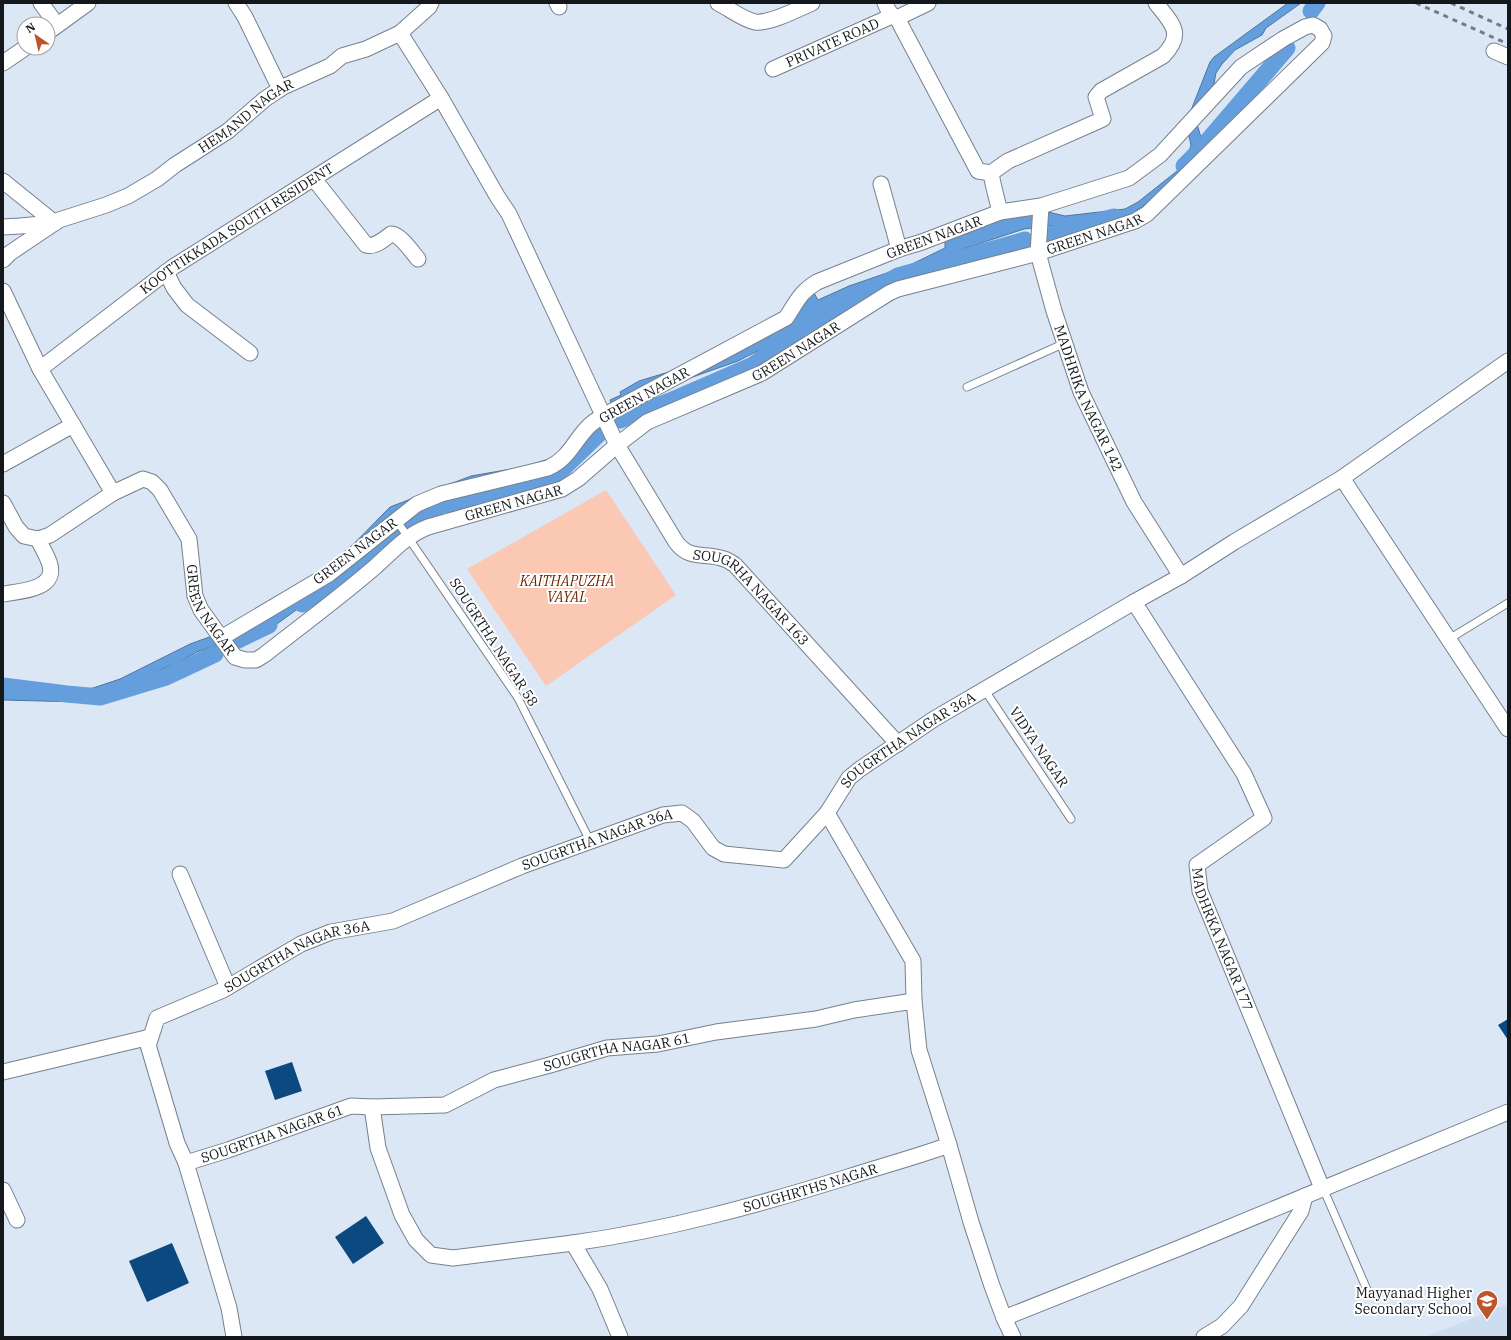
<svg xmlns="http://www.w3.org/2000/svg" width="1511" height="1340" font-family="'IBM Plex Serif',serif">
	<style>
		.built { fill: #ccddf0 }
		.green { fill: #fbc8b4 }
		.water { fill: #659edd; stroke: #4d76a3 }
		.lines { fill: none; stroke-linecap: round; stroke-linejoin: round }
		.canal { stroke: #659edd; stroke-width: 17 }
		.building { fill: #0c4981 }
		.service-casing { stroke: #77818d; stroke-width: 9 }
		.minor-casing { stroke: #77818d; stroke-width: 17 }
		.service { stroke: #fff; stroke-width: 7 }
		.minor { stroke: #fff; stroke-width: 15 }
		.rail { stroke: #737b84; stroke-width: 3; stroke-dasharray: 5 5; stroke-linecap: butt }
		.labels { text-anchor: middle; stroke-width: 4; stroke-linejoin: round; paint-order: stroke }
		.street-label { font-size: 14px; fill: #14181c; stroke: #fff }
		.park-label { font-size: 14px; font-style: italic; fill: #6c2300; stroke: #fff }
		.poi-label { font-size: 14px; fill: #14181c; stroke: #fff; text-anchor: end }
	</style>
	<rect width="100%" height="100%" fill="#dbe7f4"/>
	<!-- built -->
	<path class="built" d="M1508,1304v33h-83z"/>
	<!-- green -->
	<path class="green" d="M606,490l70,105 -130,91 -79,-117z"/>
	<!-- water -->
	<path class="water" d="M1288,3h13l-35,25 -4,7 -27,15 -13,14 -6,9 -3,16 -16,35 6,20 -6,13 -21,26 -39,27v4l-19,9 -76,3 2,-15 21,5 60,-7 13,-7 39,-31 9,-11 5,-15 -5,-22 24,-61 4,-5z
		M1037,210l-3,18 -10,1 -64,21 -24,10 -39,21 -48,16 -41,20 -31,24 -39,20 -48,17 -36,8 -40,24 -4,-10 11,-5 -1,-3 19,-11 99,-30 76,-58 4,7 31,-14 61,-21 35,-17v-10l48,-16z
		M612,420l-53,52 -84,13 -61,22 -104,93 -40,29 -40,11 -33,12 -20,11 -96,39 -78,-2v-10l65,2 25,-4 27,-9 70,-35 36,-13 105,-64 59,-60 81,-31 52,-9 26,-8 16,-8 21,-19z"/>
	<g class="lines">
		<!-- canal -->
		<path class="canal" d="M1311,11l6,-8
			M1184,166l14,-14 89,-104
			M1046,236l68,-19
			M620,420l50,-19 83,-36 53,-39 92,-50 127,-36
			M302,604l27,-19 78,-63 35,-17 40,-6 64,-14 53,-51
			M234,642l35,-17
			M3,686l64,8 33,3 66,-20 49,-23"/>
	</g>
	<!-- building -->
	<path class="building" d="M1508,1019v21l-10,-15z
		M292,1062l10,29 -27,9 -10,-29z
		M366,1216l18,27 -31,21 -18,-27z
		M172,1243l17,40 -42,19 -18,-41z"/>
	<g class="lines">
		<!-- service casing -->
		<g class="service-casing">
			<path id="service" d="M967,387l98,-44
				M401,527l117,171 72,143
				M1449,639l59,-36
				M984,689l87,130
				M1323,1188l45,104"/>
		</g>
		<!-- minor casing -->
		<g class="minor-casing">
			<g id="minor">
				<path d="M41,3l16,22"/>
				<path d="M236,3l9,14 35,72"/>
				<path d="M557,3l2,4"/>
				<path d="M718,3c12,6 24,16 37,19 15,2 43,-13 57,-19"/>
				<path d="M885,3c3,7 5,12 12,15l31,-15"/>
				<path d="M897,18l81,153 13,2"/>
				<path d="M48,32l40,-29"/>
				<path id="s1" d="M400,33l41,65 56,98 12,18 108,231 59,97c14,19 29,10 48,17 4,1 8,4 11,6l163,179"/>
				<path d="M1494,51l14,6"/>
				<path d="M3,63l22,-15"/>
				<path id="s2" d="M773,69l119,-53"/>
				<path d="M314,179l52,66c9,3 18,-6 25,-11 9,0 21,18 27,25"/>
				<path d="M3,181l52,42"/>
				<path d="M881,184l18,65"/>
				<path id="s3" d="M1041,206l-3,47 16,58 27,81 53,110 47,74"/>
				<path d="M1000,212c-3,-13 -7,-26 -9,-39l17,-12 95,-42 -7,-22 5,-6 62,-35c22,-23 9,-32 -7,-53"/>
				<path d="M3,227l17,-1 34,-3"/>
				<path id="s4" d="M3,260l7,-7 49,-33 47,-15 22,-9 29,-17 18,-14 53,-34 37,-32 18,-12 47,-21 12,-10 24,-7 34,-16 29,-26 2,-4"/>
				<path d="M166,272l8,16 13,17 63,48"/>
				<path d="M3,291l37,78 73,124"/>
				<path id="s5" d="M40,369l133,-102 268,-169"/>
				<path d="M3,464l70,-39"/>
				<path d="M1342,478l166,251"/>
				<path d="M3,503l13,24 8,9 14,3"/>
				<path id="s6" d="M38,539l12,-4 63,-42 30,-14 9,3 8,8 29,49 6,57 6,14 34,47 10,3h11l8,-5c37,-29 75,-57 111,-88 18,-16 30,-31 53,-40l134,-38 16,-10 39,-34 30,-23 115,-49 127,-80 9,-4 140,-36 97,-32 12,-7 175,-171 2,-7 -4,-7 -7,-4 -8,2 -22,12 -42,28 -81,88 -31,23 -88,28 -41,6 -78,30 -23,7 -82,33c-18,11 -20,20 -31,36l-172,92c-8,5 -18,9 -24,15 -16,15 -20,33 -42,43l-107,26 -24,10 -88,70 -108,64"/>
				<path d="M3,594c17,-3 53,-4 47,-29 -2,-8 -8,-17 -12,-26"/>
				<path id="s7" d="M1134,602l110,172 20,44 -67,47 3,26 122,297"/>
				<path d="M827,813l86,148 1,40"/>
				<path d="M180,874l48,113"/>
				<path id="s8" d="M146,1038l3,5 8,-25 66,-28 78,-46 30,-12 62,-11 129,-55 141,-51 19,-2 11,8 20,27 11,6 60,6 43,-47 22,-35 11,-9 74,-50 200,-117 47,-26 53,-34 108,-64 166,-117"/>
				<path d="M3,1072l143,-34 31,105 9,20 43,145 5,29"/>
				<path d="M372,1107l6,41 24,67 14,25 15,15 22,3 120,-15"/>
				<path id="s9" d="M186,1163l42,-13 123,-44 21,1 73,-2 49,-25 56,-15 57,-17 51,-4 58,-12 100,-13 38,-9 60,-9 5,49 30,95"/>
				<path d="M3,1190l14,30"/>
				<path d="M1004,1318l178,-71 326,-135"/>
				<path id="s10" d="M620,1337l-20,-48 -27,-46c94,-13 185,-38 275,-66 34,-11 68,-20 101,-32l22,77 21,64 12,32 9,19"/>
				<path d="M1204,1337l18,-11 19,-20 60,-95 4,-15"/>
			</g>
		</g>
		<!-- service -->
		<use href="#service" class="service"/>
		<!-- minor -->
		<use href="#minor" class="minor"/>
		<!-- rail -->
		<path class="rail" d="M1416,3l92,41
			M1451,3l57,26"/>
	</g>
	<!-- icons -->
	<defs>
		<g id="school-pin" transform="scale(1.15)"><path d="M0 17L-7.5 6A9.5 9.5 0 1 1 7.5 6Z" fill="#bc552a" stroke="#fff"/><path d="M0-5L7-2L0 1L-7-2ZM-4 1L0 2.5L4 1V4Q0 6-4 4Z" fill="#fff"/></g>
	</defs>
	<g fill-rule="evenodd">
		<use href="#school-pin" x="1487" y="1301"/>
	</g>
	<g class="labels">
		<!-- street labels -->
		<g class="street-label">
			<text dy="5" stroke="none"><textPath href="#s2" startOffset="65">PRIVATE ROAD</textPath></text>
			<text dy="5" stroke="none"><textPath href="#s4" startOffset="285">HEMAND NAGAR</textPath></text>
			<text dy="5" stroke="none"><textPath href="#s5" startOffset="242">KOOTTIKKADA SOUTH RESIDENT</textPath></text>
			<text dy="5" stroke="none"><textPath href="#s6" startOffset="1306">GREEN NAGAR</textPath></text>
			<text transform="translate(934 237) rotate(-20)" y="5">GREEN NAGAR</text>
			<text dy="5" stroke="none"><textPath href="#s6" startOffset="982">GREEN NAGAR</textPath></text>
			<text transform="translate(644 395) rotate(-29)" y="5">GREEN NAGAR</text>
			<text dy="5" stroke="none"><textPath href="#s3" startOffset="201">MADHRIKA NAGAR 142</textPath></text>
			<text dy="5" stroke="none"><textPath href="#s6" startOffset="658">GREEN NAGAR</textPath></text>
			<text transform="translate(355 551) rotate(-37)" y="5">GREEN NAGAR</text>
			<text dy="5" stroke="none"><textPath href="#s1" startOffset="676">SOUGRHA NAGAR 163</textPath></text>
			<text dy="5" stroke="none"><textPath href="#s6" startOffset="275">GREEN NAGAR</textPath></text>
			<text transform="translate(494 642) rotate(57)" y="5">SOUGRTHA NAGAR 58</text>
			<text dy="5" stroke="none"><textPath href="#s8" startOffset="894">SOUGRTHA NAGAR 36A</textPath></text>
			<text transform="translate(1039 747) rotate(56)" y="5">VIDYA NAGAR</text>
			<text dy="5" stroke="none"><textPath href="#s8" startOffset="510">SOUGRTHA NAGAR 36A</textPath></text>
			<text dy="5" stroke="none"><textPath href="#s7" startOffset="413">MADHRKA NAGAR 177</textPath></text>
			<text dy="5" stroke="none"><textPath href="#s8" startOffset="186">SOUGRTHA NAGAR 36A</textPath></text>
			<text dy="5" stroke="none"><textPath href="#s9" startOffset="450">SOUGRTHA NAGAR 61</textPath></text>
			<text dy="5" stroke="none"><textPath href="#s9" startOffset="91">SOUGRTHA NAGAR 61</textPath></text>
			<text dy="5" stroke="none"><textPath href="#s10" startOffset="349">SOUGHRTHS NAGAR</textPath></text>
		</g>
		<!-- park labels -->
		<g class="park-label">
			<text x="567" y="586">KAITHAPUZHA<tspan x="567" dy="16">VAYAL</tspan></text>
		</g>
		<!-- poi labels -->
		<g class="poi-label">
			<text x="1472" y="1298">Mayyanad Higher<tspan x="1472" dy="16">Secondary School</tspan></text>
		</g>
	</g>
	<!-- border -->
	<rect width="1511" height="1340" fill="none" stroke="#14181c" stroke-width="8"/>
	<!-- north arrow -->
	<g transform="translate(36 36) rotate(326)"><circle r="19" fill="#ffffff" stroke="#a1a3a4"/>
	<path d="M0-3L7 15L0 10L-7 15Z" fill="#bc552a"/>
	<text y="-6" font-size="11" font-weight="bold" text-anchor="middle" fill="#14181c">N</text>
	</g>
</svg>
